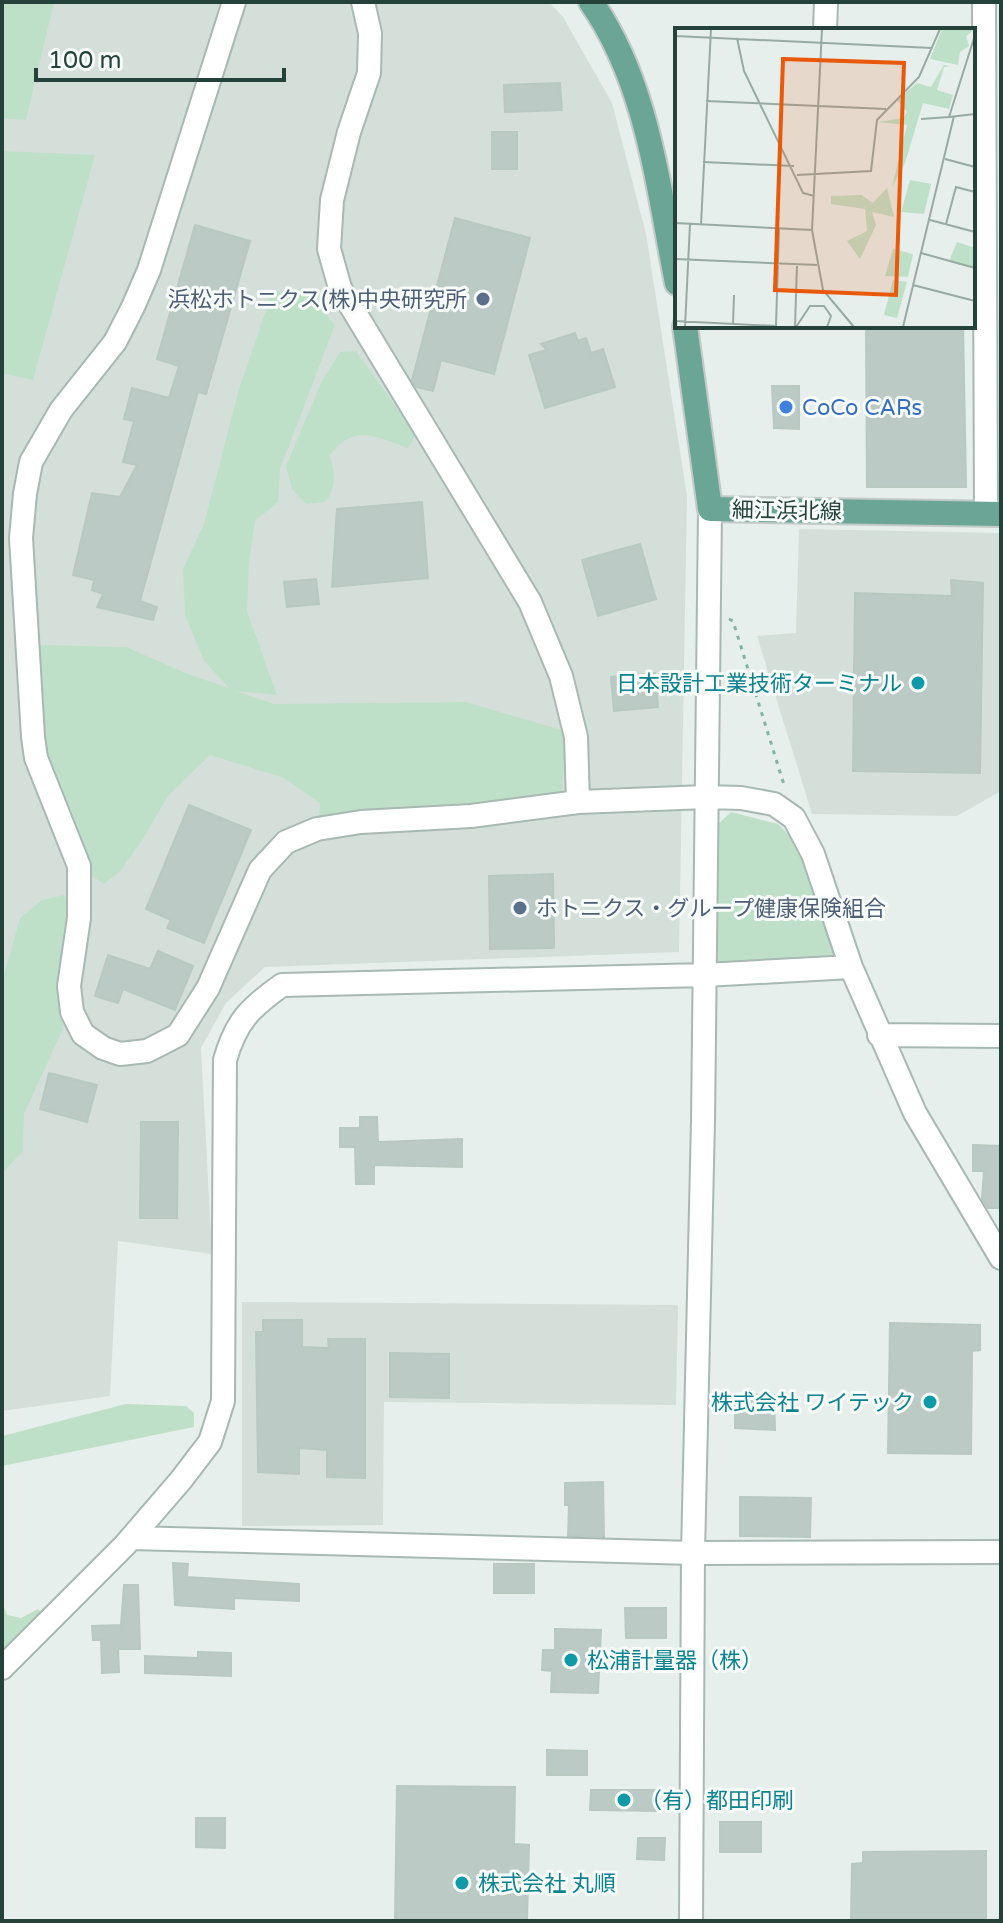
<svg xmlns="http://www.w3.org/2000/svg" width="1003" height="1923" font-family="'Varela Round','Noto Sans JP',sans-serif">
	<style>
		.built { fill: #d4dfda }
		.green { fill: #bfe0c8 }
		.building { fill: #bbcac4; stroke: #b8c9c2; stroke-width: 2 }
		.lines { fill: none; stroke-linecap: round; stroke-linejoin: round }
		.minor-casing { stroke: #a8b8b2; stroke-width: 26 }
		.major-casing { stroke: #c2cac8; stroke-width: 28 }
		.path { stroke: #86b3a5; stroke-width: 3; stroke-dasharray: 4 6; stroke-linecap: butt }
		.minor { stroke: #fff; stroke-width: 22 }
		.major { stroke: #6aa596; stroke-width: 24 }
		.service-dot { fill: #5c6f8a; stroke: #f7fbf9; stroke-width: 3 }
		.shop-dot { fill: #3f7fe0; stroke: #f7fbf9; stroke-width: 3 }
		.culture-dot { fill: #0f9aa8; stroke: #f7fbf9; stroke-width: 3 }
		.labels { text-anchor: middle; stroke-width: 6; stroke-linejoin: round; paint-order: stroke }
		.service-label { font-size: 22px; fill: #4e5e75; stroke: #f7fbf9; text-anchor: end }
		.shop-label { font-size: 22px; fill: #366cbe; stroke: #f7fbf9; text-anchor: start }
		.street-label { font-size: 22px; fill: #24423a; stroke: #f7fbf9 }
		.culture-label { font-size: 22px; fill: #0d838f; stroke: #f7fbf9; text-anchor: start }
		.inset-road { fill: none; stroke: #98aaa4; stroke-width: 2 }
		.view { fill: #e8590c; fill-opacity: 0.15; stroke: #e8590c; stroke-width: 4 }
		.inset-edge { fill: none; stroke: #24423a; stroke-width: 4 }
	</style>
	<rect width="100%" height="100%" fill="#e6efeb"/>
	<!-- built -->
	<path class="built" d="M2,2h547l14,15 49,86 34,131 41,262 -8,456 -414,15 -39,36 -25,45 11,206 -94,-13 -8,155 -108,15z
		M799,529l202,4v258l-44,25 -145,-2 -55,-178 39,-3z
		M242,1302l436,3 -2,100 -292,-3 -1,123 -141,1z"/>
	<!-- green -->
	<path class="green" d="M2,2h52l-28,118 -24,-2z
		M2,151l93,4 -62,225 -31,-7z
		M304,288l31,37 -55,144 -2,33 -23,19 -6,43 -2,47 30,84 -41,-4 38,13 192,-2 99,29 -3,66 -243,19 1,-13 -36,-25 -74,-23 -42,41 -27,46 -21,29 -16,13 -15,-10 -16,-60 -41,-90 8,-79 86,2 62,27 41,14 -25,-27 -19,-46 -2,-46 21,-45 35,-135 33,-96z
		M356,351l60,84 -8,13c-32,-11 -54,-25 -78,7 5,17 7,34 -5,47l-19,2 -14,-15 -6,-23 35,-83 19,-31z
		M731,812l47,12 23,23 35,111 -122,6 -1,-135z
		M64,895l13,36 -15,100 -38,83 -1,37 -21,22v-191l18,-64 22,-18z
		M126,1404l60,2 8,7v14l-192,39v-30z
		M2,1602l5,13 14,3 17,-9 6,6 -42,38z"/>
	<!-- building -->
	<path class="building" d="M560,83l2,27 -57,2 -1,-27z
		M492,132h25v37h-25z
		M455,218l75,20 -36,136 -53,-14 -8,31 -17,-4 -4,-7z
		M195,225l55,16 -44,153 -8,-2 -58,209 17,6 -4,13 -56,-13 6,-13 -11,-4 2,-10 -21,-5 19,-82 28,4 17,-32 -14,-3 11,-41 -10,-2 8,-31 37,10 10,-32 -22,-7z
		M866,326h97l3,161h-99z
		M575,333l3,8 8,-3 5,15 12,-4 12,38 -70,21 -16,-53 18,-5 -6,-6z
		M772,386h27v43l-25,-1z
		M422,502l6,76 -96,9 5,-78z
		M640,544l16,55 -58,17 -16,-56z
		M316,579l3,25 -32,3 -3,-25z
		M951,580l32,3 -3,190 -127,-2 2,-178 97,3z
		M655,673l3,34 -44,4 -3,-34z
		M189,805l62,25 -47,113 -37,-15 4,-8 -25,-11z
		M553,874l1,74 -64,1 -1,-73z
		M158,951l35,15 -18,44 -52,-21 -5,14 -23,-7 13,-41 42,14z
		M49,1073l48,12 -10,37 -47,-13z
		M360,1117h17l1,25 84,-3v28l-88,-2v19h-18l-1,-37h-15v-19h20z
		M141,1122h37l-1,96h-37z
		M973,1145l28,1v62h-13l-6,-9 2,-28h-11z
		M263,1320h39v27l27,1 -1,-9h37v139l-38,-1v-27l-28,-2v26l-41,-2 -2,-140h7z
		M890,1323l90,2v25l-8,1 -1,103 -83,-1z
		M390,1353l59,1v44l-59,-1z
		M735,1394l39,1 1,35 -40,-2z
		M603,1482l1,55 -36,-1 1,-31h-4v-22z
		M740,1497l71,1 -1,39 -70,-1z
		M173,1563l15,1 -1,13 112,7v17l-65,-3v11l-59,-4z
		M494,1564h40v29h-40z
		M124,1585h14l2,64h-22l1,23 -17,1 -1,-33h-8l-1,-14 29,-1z
		M625,1608h41v30h-40z
		M555,1629l46,1 -3,63 -47,-1 1,-21 -10,-1 1,-20h12z
		M198,1652l33,1v23l-86,-3v-17l53,2z
		M547,1750l40,1v24h-40z
		M397,1786l118,1 -1,57 15,1 -2,76h-132z
		M591,1790h67v21l-68,-1z
		M196,1818h29v30l-29,-1z
		M720,1822h41v30h-41z
		M638,1838h27l-1,22 -27,-1z
		M986,1851v70h-135l1,-57 11,-1v-11z"/>
	<g class="lines">
		<!-- minor casing -->
		<g class="minor-casing">
			<path id="minor" d="M234,2l-85,268 -16,37 -18,35 -54,68 -30,52 -6,32 -4,44 12,199 3,21 43,108v52l-10,68 3,26 11,22 20,14 17,6 27,-3 31,-16 30,-47 52,-118 26,-28 31,-13 44,-7 110,-6 107,-14 128,-5 35,1 33,6 20,14 19,36 38,113 64,146 86,145
				M363,2l7,31 -1,40 -20,59 -17,68 -3,49 11,39 190,314 31,74 15,61 2,65
				M984,2l2,512
				M825,30l1,-28
				M879,1035l122,1
				M131,1538l562,15 308,-1
				M2,1668l123,-123 56,-65 29,-38 13,-41 2,-341c11,-39 25,-52 57,-75l423,-10 146,-8
				M691,1921l2,-368 10,-432 7,-612"/>
		</g>
		<!-- major casing -->
		<g class="major-casing">
			<path id="major" d="M591,2c57,81 67,186 86,281
				M685,326l25,183 291,5"/>
		</g>
		<!-- path -->
		<path class="path" d="M729,619l4,2 52,167"/>
		<!-- minor -->
		<use href="#minor" class="minor"/>
		<!-- major -->
		<use href="#major" class="major"/>
	</g>
	<!-- markers -->
	<g class="service-dot">
		<circle cx="483" cy="299" r="8"/>
		<circle cx="520" cy="908" r="8"/>
	</g>
	<circle class="shop-dot" cx="786" cy="407" r="8"/>
	<g class="culture-dot">
		<circle cx="918" cy="683" r="8"/>
		<circle cx="930" cy="1402" r="8"/>
		<circle cx="571" cy="1660" r="8"/>
		<circle cx="624" cy="1800" r="8"/>
		<circle cx="462" cy="1883" r="8"/>
	</g>
	<g class="labels">
		<!-- service labels -->
		<g class="service-label">
			<text x="467" y="307">浜松ホトニクス(株)中央研究所</text>
			<text x="536" y="916" text-anchor="start">ホトニクス・グループ健康保険組合</text>
		</g>
		<!-- shop labels -->
		<g class="shop-label">
			<text x="802" y="415">CoCo CARs</text>
		</g>
		<!-- street labels -->
		<g class="street-label">
			<text transform="translate(787 510) rotate(1)" y="8">細江浜北線</text>
		</g>
		<!-- culture labels -->
		<g class="culture-label">
			<text x="902" y="691" text-anchor="end">日本設計工業技術ターミナル</text>
			<text x="914" y="1410" text-anchor="end">株式会社 ワイテック</text>
			<text x="587" y="1668">松浦計量器（株）</text>
			<text x="640" y="1808">（有）都田印刷</text>
			<text x="478" y="1891">株式会社 丸順</text>
		</g>
	</g>
	<!-- overview -->
	<g transform="translate(675 28)">
		<rect width="300" height="300" fill="#e6efeb"/>
		<path d="M267,1h33l-9,7 3,10 -9,6 -2,13 -28,-6zM269,37l6,1 -6,1 -7,23 16,5 -4,14 -26,-6 -18,60 -13,24 15,-62 -29,-3 25,-4 4,-6 -10,-12 20,-17 14,4zM235,152l21,4 -7,30 -23,-2zM212,160l7,29 -22,-5 4,13 -16,34 -13,-18 20,-10 -2,-22 -34,-5v-8l30,-1 12,8zM282,214l18,6v19l-26,-6zM218,221l20,5 -5,23 -23,-1zM218,252l14,2 -10,36 -13,-3z" fill="#bfe0c8"/>
		<path class="inset-road" d="M300,7l-26,82 26,-3M0,8l257,12M62,10l7,33 59,122 11,3M31,73l180,8M246,91l28,-2M270,131l30,8M28,134l91,4M122,147l74,-4 6,-51 42,-43 21,-48M255,192l45,12M0,195l137,7 11,60 31,37M26,196l10,-195M271,196l10,-37 19,5M137,202l10,-201M246,225l54,15M0,231l142,6M238,257l62,16M0,293l120,6 2,-63M58,296l1,-29M101,298l3,-97M10,299l5,-103M121,299l14,-21h14l7,10 -4,11M228,299l51,-211"/>
		<path class="view" d="M108,31l121,4 -8,232 -121,-5z"/>
		<rect width="300" height="300" class="inset-edge"/>
	</g>
	<!-- border -->
	<rect width="1003" height="1923" fill="none" stroke="#24423a" stroke-width="8"/>
	<!-- scale -->
	<path d="M36 68v12h248v-12" fill="none" stroke="#24423a" stroke-width="4"/>
	<text x="48" y="68" font-size="24" fill="#24423a" stroke="#f7fbf9" stroke-width="6" paint-order="stroke">100 m</text>
</svg>
